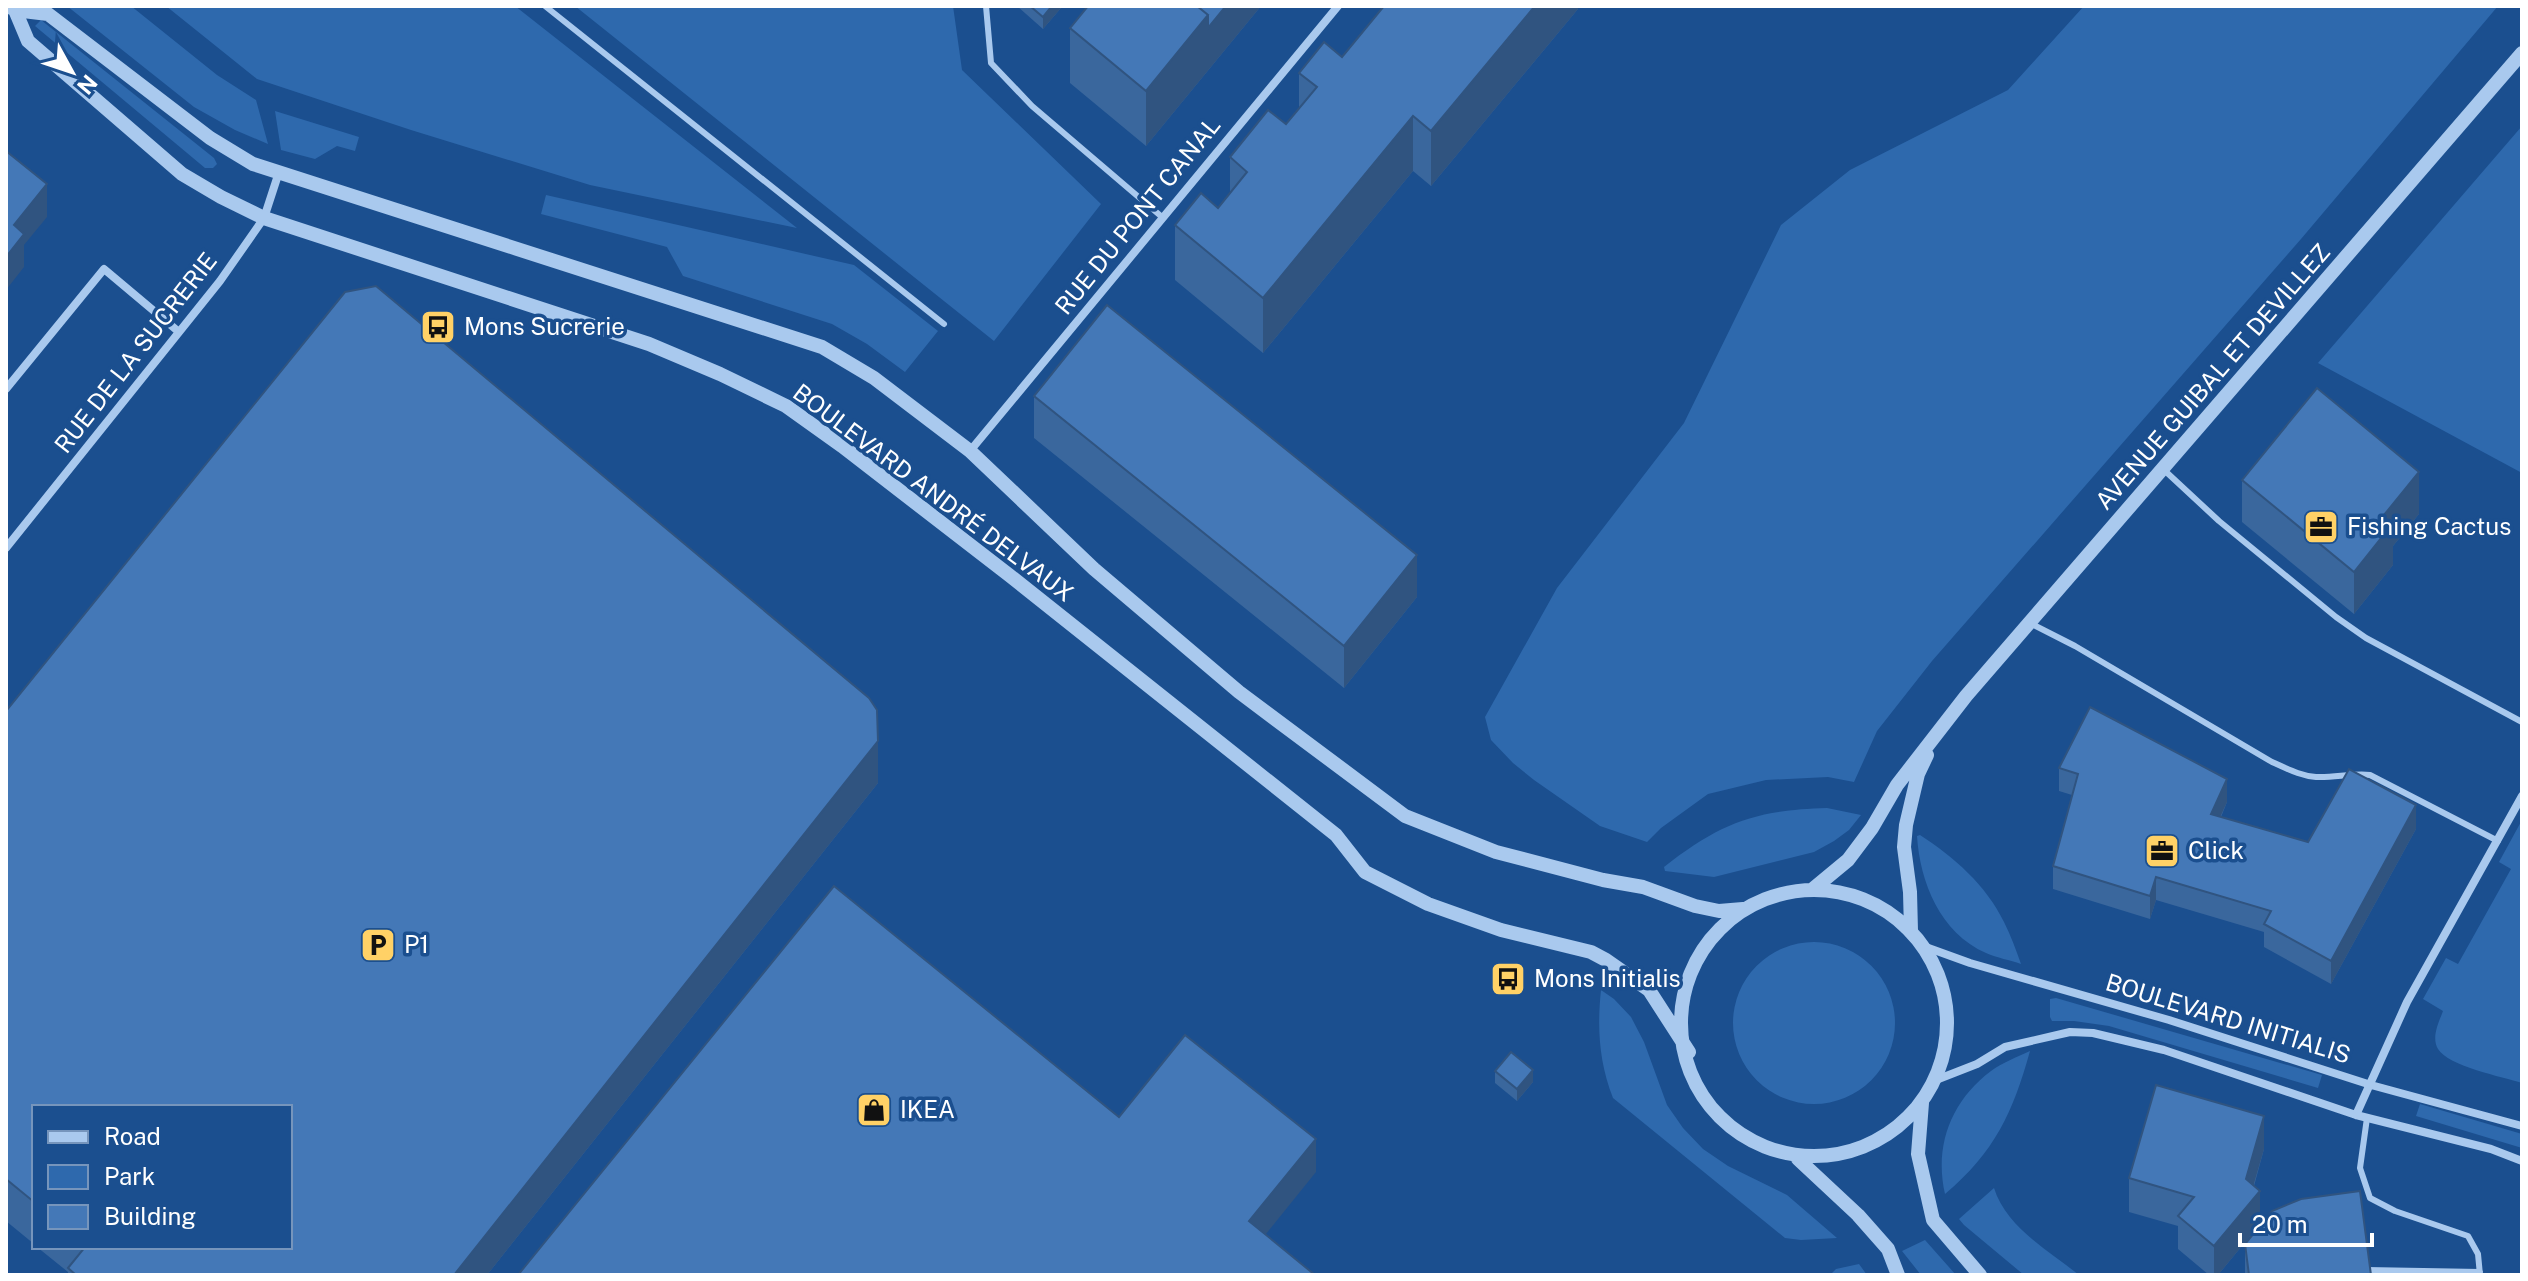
<svg xmlns="http://www.w3.org/2000/svg" width="2528" height="1281" font-family="'Public Sans',sans-serif">
	<style>
		.green { fill: #2e69ad }
		.lines { fill: none; stroke-linecap: round; stroke-linejoin: round }
		.service { stroke: #a9c9ee; stroke-width: 6 }
		.minor { stroke: #a9c9ee; stroke-width: 8 }
		.tertiary { stroke: #a9c9ee; stroke-width: 14 }
		.wall { fill: #3a679d }
		.shaded-wall { fill: #305480 }
		.building { fill: #4478b7; stroke: #305480; stroke-width: 2 }
		.labels { text-anchor: middle; stroke-width: 7; stroke-linejoin: round; paint-order: stroke }
		.street-label { font-size: 24px; fill: #fff; stroke: #1b4f8f }
		.poi-label { font-size: 24px; fill: #fff; stroke: #1b4f8f; text-anchor: start }
	</style>
	<rect width="100%" height="100%" fill="#1b4f8f"/>
	<!-- green -->
	<path class="green" d="M67,6h64l86,69 39,25 12,44 -33,-14 -41,-23z
		M166,6h349l282,222 -207,-43 -179,-55 -154,-51z
		M575,6h378l9,64 139,134 -107,137z
		M2084,6h414l-197,233 -369,422 -55,70 -23,51 -26,-5 -62,3 -58,14 -47,34 -14,14 -47,-16 -66,-46 -21,-17 -22,-23 -6,-23 72,-129 127,-165 97,-198 69,-55 158,-80z
		M41,20l173,138 3,6 -4,4h-8l-170,-142z
		M275,111l84,26 -4,14 -18,-5 -22,13 -34,-9z
		M2522,126v347l-204,-110z
		M546,195l308,70 84,66 -33,41 -38,-28 -35,-20 -149,-48 -16,-29 -126,-33z
		M1827,808l34,7 -12,15 -15,11 -20,11 -100,25 -49,-6 -1,-4c56,-44 91,-57 163,-59z
		M2522,820v263c-19,-6 -74,-17 -84,-34 -7,-12 1,-27 5,-38l-20,-12 23,-41 12,6 53,-95 -12,-7z
		M1920,835c34,22 66,50 84,87 7,14 12,28 17,42 -11,-4 -24,-6 -35,-11 -46,-20 -66,-71 -69,-117z
		M1733 1023a81 81 0 1 1 162 0a81 81 0 1 1-162 0Z
		M1601,990l13,9 17,18 13,25 23,63 16,23 20,21 25,17 59,29 50,43 -36,2 -16,-2 -172,-140c-14,-36 -16,-70 -12,-108z
		M2056,998l266,77 -4,13 -209,-62 -35,-5h-22l-2,-4v-18z
		M2030,1051c-17,61 -35,101 -85,143 -11,-48 6,-93 46,-123 11,-8 26,-14 39,-20z
		M2420,1104l102,30v14l-106,-32z
		M1994,1188c12,39 55,63 85,87h-55l-60,-50 -5,-6z
		M1925,1240l31,35h-35l-19,-24z
		M1859,1264l8,11h-37l6,-6z"/>
	<g class="lines">
		<!-- service -->
		<path class="service" d="M545,6l399,318
			M986,6l5,57 41,43 130,111
			M2163,469l56,52 117,96 30,21 156,84
			M2030,623l45,23 197,116c14,6 28,14 44,15 18,1 36,-4 54,-2l128,66
			M2367,1118l-7,50 10,30 25,13 73,25 10,18 2,21
			M2366,1270l114,2"/>
		<!-- minor -->
		<path class="minor" d="M6,389l98,-120 75,63
			M970,451l368,-445
			M6,548l214,-267 44,-63 15,-46
			M1923,946l47,17 199,57 202,65 151,41
			M1936,1080l41,-16 28,-17 65,-15 23,1 71,17 192,65 135,34 31,12
			M2356,1115l51,-113 115,-206"/>
		<!-- tertiary -->
		<path class="tertiary" d="M8,6l7,4 33,4 162,124 43,26 569,183 52,31 96,73 124,118 145,123 166,124 91,36 107,28 40,7 52,19 24,5 24,-2
			M15,10l13,31 154,133 39,23 43,21 385,126 71,30 66,32 56,40 167,129 327,260 29,37 63,32 73,26 90,22 15,8 43,30 40,62
			M1813,889l35,-29 24,-32 25,-43 69,-89 556,-643
			M1681 1023a133 133 0 1 1 266 0a133 133 0 1 1-266 0Z
			M1911,931l-1,-39 -6,-45 2,-22 12,-51 9,-19
			M1922,1103l-4,51 15,66 47,55
			M1798,1159l60,56 30,34 10,26"/>
	</g>
	<!-- wall -->
	<path class="wall" d="M1017,6h44v2l-18,21z
		M1088,6h173l-115,140 -76,-63v-55z
		M1578,6v3l-147,177 -18,-15 -150,182 -88,-73v-55l43,-17 12,-15v-36l56,-33 13,-16v-35l43,-16z
		M1034,396l383,201 -73,91 -310,-250z
		M2242,480l177,34 -26,32v19l-39,49 -112,-92z
		M6,711l872,72 -391,492h-419v-3l-31,-25h253l-256,-140v137l-28,-23z
		M2059,768l168,34 -6,15 87,25 108,-13 -85,155 -67,-37v-15l-108,-32 -6,19 -97,-30v-23l19,-71 -13,-4z
		M1495,1071l38,11 -16,19 -22,-18z
		M2264,1149l-10,37 6,38 -42,51h-9l-31,-26v-23l-49,-14v-34z
		M2245,1244l126,31h-126z"/>
	<!-- shaded-wall -->
	<path class="shaded-wall" d="M1052,6h9v2l-18,21v-12z
		M1226,6h35l-115,140v-55l62,-76z
		M1535,6h43v3l-147,177v-55z
		M1413,116v55l-150,182v-55z
		M47,184v33l-23,28v22l-18,23v-33l8,-32z
		M2419,472v42l-26,32v19l-39,49v-42l30,-57z
		M1417,555v42l-73,91v-42z
		M878,741v42l-391,492h-33z
		M2227,779v23l-16,35v-23z
		M2416,805v24l-85,155v-23z
		M2156,877v23l-6,19v-23z
		M1533,1070v12l-16,19v-12z
		M2264,1116v33l-16,55 12,-13v33l-42,51h-4v-29l32,-67z
		M1316,1139v33l-67,83v-34z"/>
	<!-- building -->
	<path class="building" d="M1030,6h22l-9,11z
		M1088,6h109l11,9 -62,76 -76,-63z
		M1197,6h29l-18,22v-13z
		M1384,6h151l-104,125 -18,-15 -150,182 -88,-73 26,-32 17,15 29,-36 -17,-15 38,-47 18,14 31,-37 -18,-14 25,-31 18,15z
		M6,151l41,33 -33,41 10,9 -18,23z
		M376,286l493,412 8,12 1,31 -424,534h-378l-8,-7 17,-21h205v-140h-256v95l-28,-23v-468l339,-419z
		M1107,305l310,250 -73,91 -310,-250z
		M2317,388l102,84 -35,43 9,8 -39,49 -112,-92z
		M2090,707l137,72 -16,35 97,28 41,-73 67,36 -85,156 -67,-37 7,-13 -115,-34 -6,19 -97,-30 25,-92 -19,-6z
		M834,886l285,231 66,-82 131,104 -67,82 66,54h-797z
		M1511,1052l22,18 -16,19 -22,-18z
		M2156,1085l108,31 -18,63 14,12 -46,55 -36,-30 16,-19 -65,-19z
		M2360,1191l11,84h-122l-4,-31 27,-33 29,-12z"/>
	<!-- icons -->
	<defs>
		<g id="bus-square" transform="scale(1.8)"><rect x="-9" y="-9" width="18" height="18" rx="4" fill="#ffd166" stroke="#1b4f8f"/><path d="M-5-6H5V4H4V6H2V4H-2V6H-4V4H-5ZM-3.5-4V0h7V-4ZM-3.5 1.2v1.5H-2V1.2ZM2 1.2v1.5H3.5V1.2Z" fill="#111"/></g>
		<g id="office-square" transform="scale(1.8)"><rect x="-9" y="-9" width="18" height="18" rx="4" fill="#ffd166" stroke="#1b4f8f"/><path d="M-6-3h4V-5.5h4V-3h4V5H-6ZM-1-4.5V-3h2v-1.5ZM-6 0V1H6V0Z" fill="#111"/></g>
		<g id="parking-square" transform="scale(1.8)"><rect x="-9" y="-9" width="18" height="18" rx="4" fill="#ffd166" stroke="#1b4f8f"/><path d="M-3.5-5.5H1a3.5 3.5 0 0 1 0 7H-1V5.5H-3.5ZM-1-3.4V-.6H.8a1.4 1.4 0 0 0 0-2.8Z" fill="#111"/></g>
		<g id="shop-square" transform="scale(1.8)"><rect x="-9" y="-9" width="18" height="18" rx="4" fill="#ffd166" stroke="#1b4f8f"/><path d="M-5-2.5h2.3a2.7 3.5 0 0 1 5.4 0H5L5.5 6h-11ZM-1.5-2.5h3a1.5 2.3 0 0 0-3 0Z" fill="#111"/></g>
	</defs>
	<g fill-rule="evenodd">
		<use href="#bus-square" x="438" y="327"/>
		<use href="#office-square" x="2321" y="527"/>
		<use href="#office-square" x="2162" y="851"/>
		<use href="#parking-square" x="378" y="945"/>
		<use href="#bus-square" x="1508" y="979"/>
		<use href="#shop-square" x="874" y="1110"/>
	</g>
	<g class="labels">
		<!-- street labels -->
		<g class="street-label">
			<text transform="translate(1138 216) rotate(-51)" y="8">RUE DU PONT CANAL</text>
			<text transform="translate(136 353) rotate(-52)" y="8">RUE DE LA SUCRERIE</text>
			<text transform="translate(2213 377) rotate(-49)" y="8">AVENUE GUIBAL ET DEVILLEZ</text>
			<text transform="translate(933 493) rotate(37)" y="8">BOULEVARD ANDRÉ DELVAUX</text>
			<text transform="translate(2228 1019) rotate(17)" y="8">BOULEVARD INITIALIS</text>
		</g>
		<!-- poi labels -->
		<g class="poi-label">
			<text x="464" y="335">Mons Sucrerie</text>
			<text x="2347" y="535">Fishing Cactus</text>
			<text x="2188" y="859">Click</text>
			<text x="404" y="953">P1</text>
			<text x="1534" y="987">Mons Initialis</text>
			<text x="900" y="1118">IKEA</text>
		</g>
	</g>
	<!-- border -->
	<rect width="2528" height="1281" fill="none" stroke="#ffffff" stroke-width="16"/>
	<!-- legend -->
	<rect x="32" y="1105" width="260" height="144" fill="#1b4f8f" stroke="#7695bc" stroke-width="2"/>
	<rect x="48" y="1131" width="40" height="12" fill="#a9c9ee" stroke="#7695bc" stroke-width="2"/>
	<text x="104" y="1145" font-size="24" fill="#ffffff">Road</text>
	<rect x="48" y="1165" width="40" height="24" fill="#2e69ad" stroke="#7695bc" stroke-width="2"/>
	<text x="104" y="1185" font-size="24" fill="#ffffff">Park</text>
	<rect x="48" y="1205" width="40" height="24" fill="#4478b7" stroke="#7695bc" stroke-width="2"/>
	<text x="104" y="1225" font-size="24" fill="#ffffff">Building</text>
	<!-- north arrow -->
	<g transform="translate(72 72) rotate(130)" stroke="#1b4f8f" stroke-width="6" paint-order="stroke">
	<path d="M0-6L14 30L0 20L-14 30Z" fill="#ffffff"/>
	<text y="-12" font-size="22" font-weight="bold" text-anchor="middle" fill="#ffffff">N</text>
	</g>
	<!-- scale -->
	<path d="M2240 1233v12h132v-12" fill="none" stroke="#ffffff" stroke-width="4"/>
	<text x="2252" y="1233" font-size="24" fill="#ffffff" stroke="#1b4f8f" stroke-width="6" paint-order="stroke">20 m</text>
</svg>
